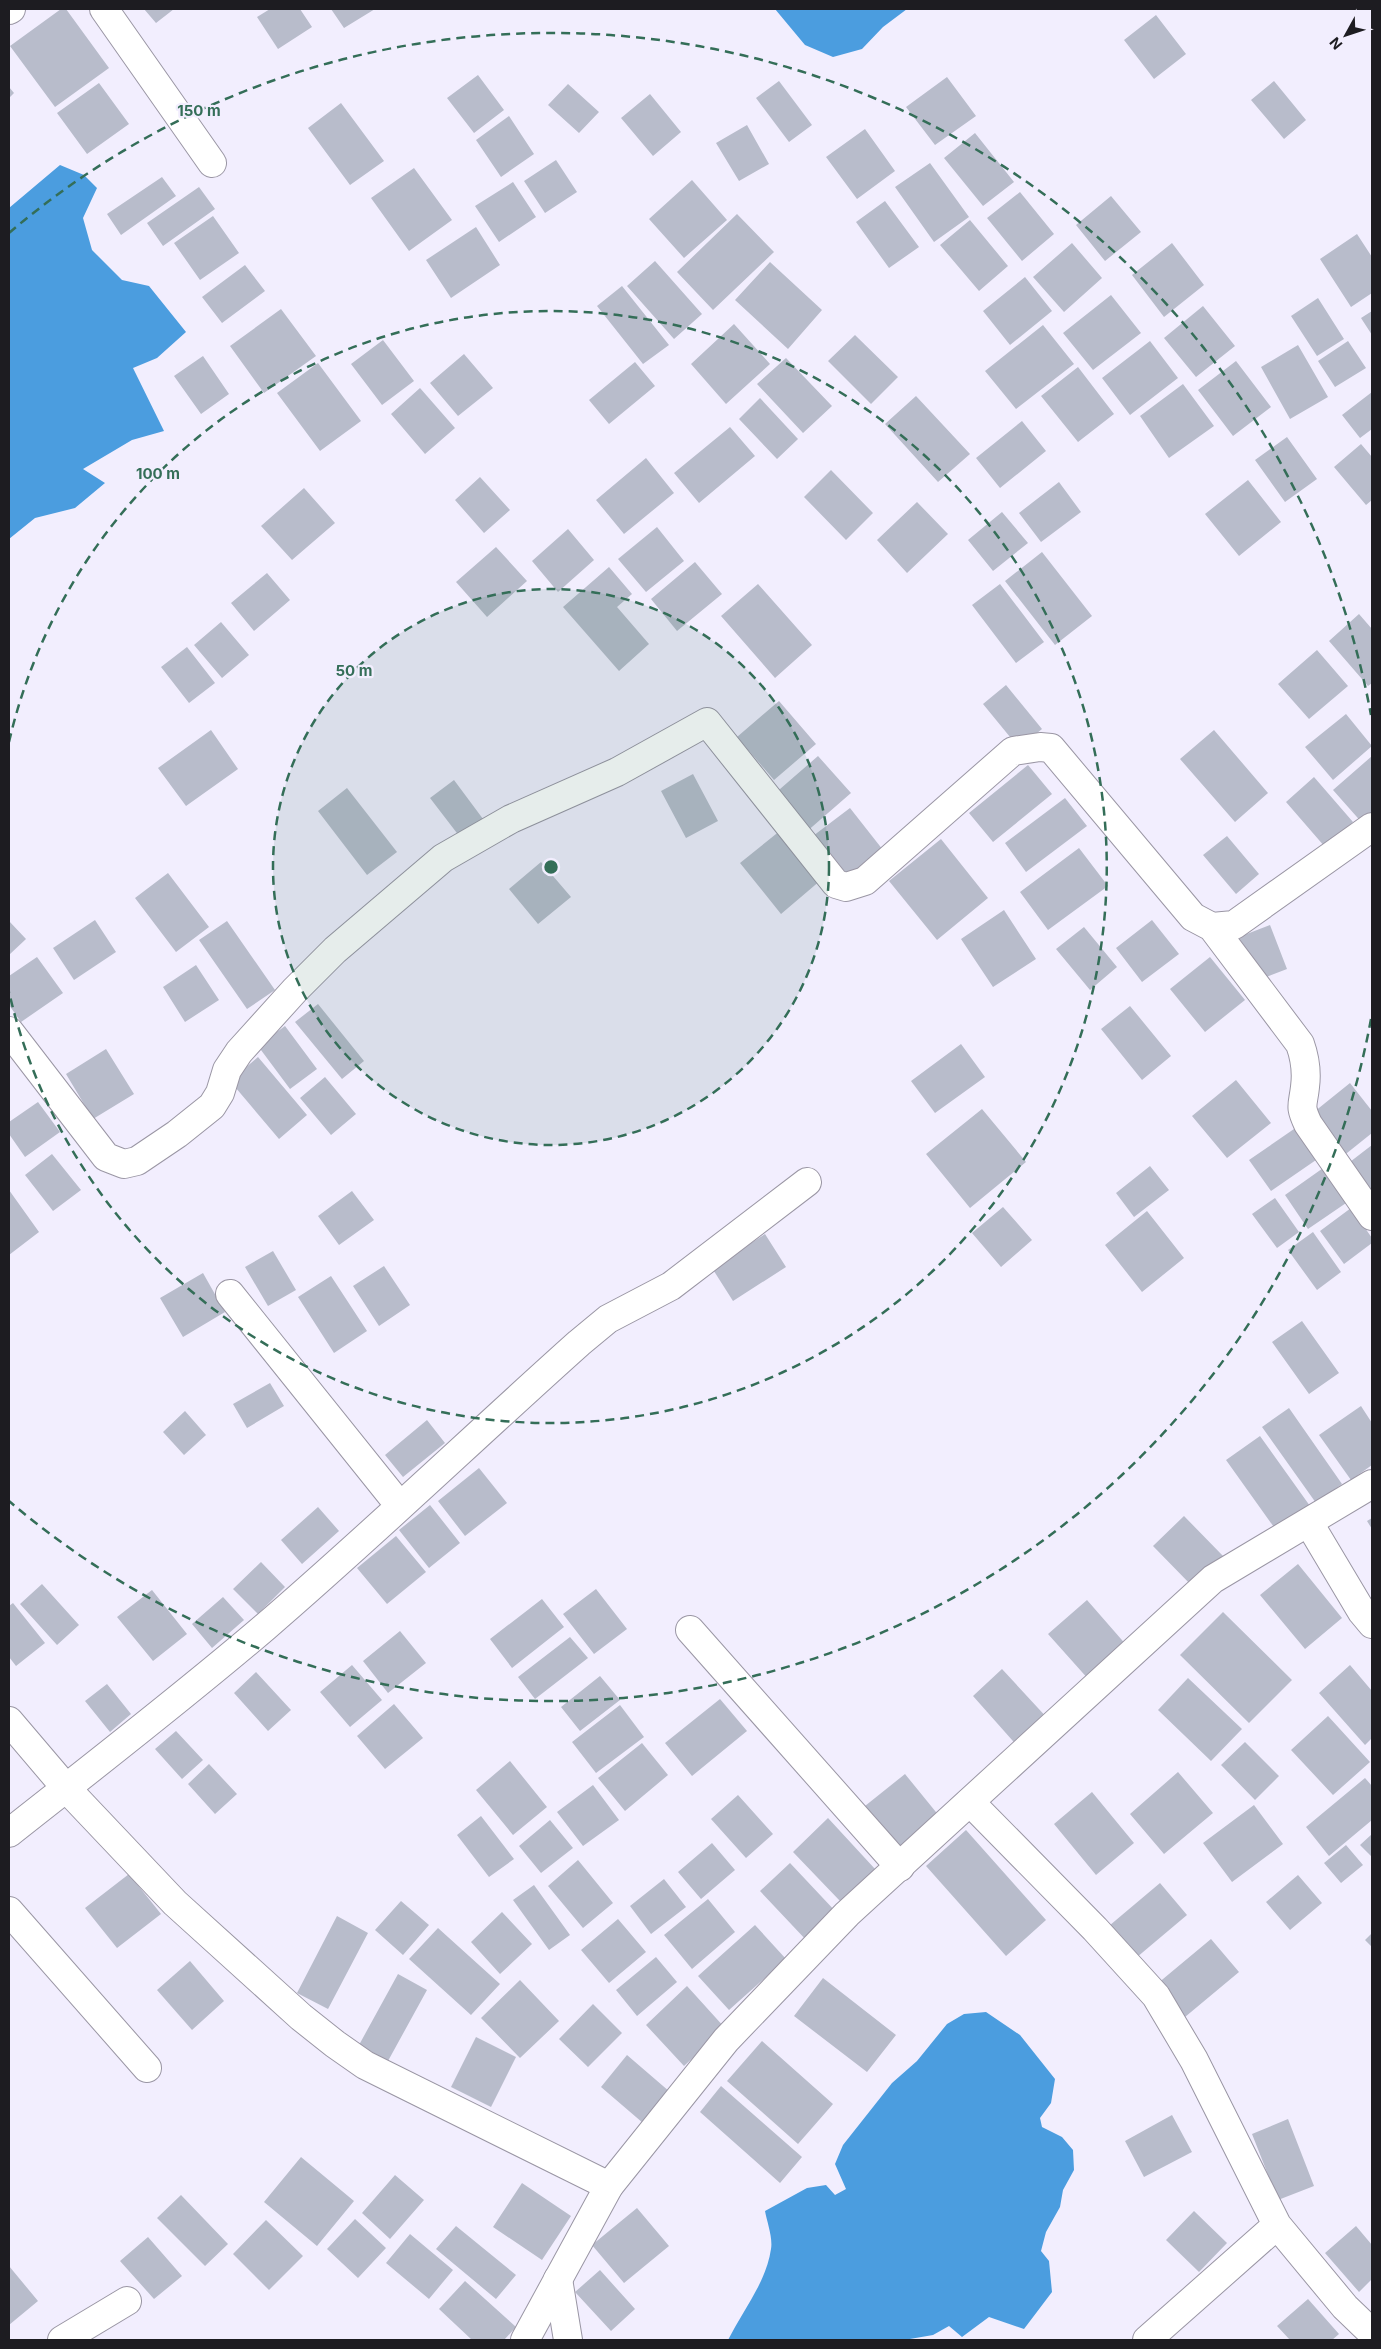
<svg xmlns="http://www.w3.org/2000/svg" width="1381" height="2349" font-family="Inter,sans-serif">
	<style>
		.water { fill: #4b9ddf }
		.building { fill: #b8bccb }
		.lines { fill: none; stroke-linecap: round; stroke-linejoin: round }
		.street-casing { stroke: #9a96a4; stroke-width: 30 }
		.secondary-casing { stroke: #9a96a4; stroke-width: 30 }
		.street { stroke: #fff; stroke-width: 28 }
		.secondary { stroke: #fff; stroke-width: 28 }
		.ring { fill: none; stroke: #346e58; stroke-width: 2.5; stroke-dasharray: 9 6 }
		.centre { fill: #346e58; stroke: #f2eefe; stroke-width: 2.5 }
		.ring-label { font-size: 15px; text-anchor: middle; font-weight: bold; fill: #346e58; stroke: #f2eefe; stroke-width: 4.5; stroke-linejoin: round; paint-order: stroke }
	</style>
	<rect width="100%" height="100%" fill="#f2eefe"/>
	<!-- water -->
	<path class="water" d="M775,9h132l-24,18 -21,22 -29,8 -28,-12z
		M60,165l24,10 13,13 -14,30 9,32 30,30 27,6 37,46 -29,26 -24,10 31,63 -32,9 -49,29 22,14 -30,25 -40,10 -26,21v-331z
		M986,2012l34,23 35,44 -4,24 -11,15 2,9 20,10 11,13 1,20 -11,20 -3,17 -14,25 -5,19 8,10 3,31 -28,37 -35,-12 -27,20 -13,-11 -16,9 -29,5h-176c15,-30 38,-57 43,-91 2,-11 -4,-27 -6,-38l42,-23 19,-3 9,10 11,-6 -11,-25 8,-19 49,-62 25,-22 30,-37 17,-10z"/>
	<!-- building -->
	<path class="building" d="M61,9h5l43,59 -54,39 -45,-61z
		M144,9h30l-18,14z
		M270,9h30l12,18 -34,22 -21,-32z
		M331,9h44l-31,19z
		M1156,15l30,39 -32,25 -30,-39z
		M478,75l26,35 -30,23 -27,-35z
		M947,77l29,39 -41,29 -29,-38z
		M779,81l33,44 -23,17 -33,-44z
		M1274,81l32,39 -22,19 -33,-39z
		M99,83l30,41 -42,30 -30,-41z
		M568,84l31,28 -20,21 -31,-28z
		M9,87l5,6 -5,5z
		M650,94l31,38 -28,24 -32,-38z
		M341,103l43,58 -34,24 -42,-57z
		M509,116l25,38 -33,23 -25,-37z
		M747,125l22,39 -30,17 -23,-38z
		M865,129l30,42 -38,28 -31,-42z
		M975,133l39,49 -31,24 -39,-48z
		M556,160l21,32 -32,21 -21,-32z
		M930,163l39,54 -35,25 -39,-55z
		M414,168l38,52 -43,31 -38,-53z
		M162,177l14,19 -55,39 -14,-21z
		M692,180l35,40 -43,38 -35,-39z
		M513,182l23,35 -37,25 -24,-36z
		M199,187l16,22 -52,37 -16,-23z
		M1020,192l34,42 -32,27 -35,-43z
		M1111,196l30,36 -36,29 -29,-36z
		M885,201l34,46 -30,21 -33,-46z
		M737,214l37,38 -61,58 -36,-38z
		M213,216l26,37 -39,27 -26,-37z
		M970,220l38,46 -29,25 -39,-46z
		M476,227l24,38 -49,33 -25,-38z
		M1357,234l15,23v36l-21,14 -31,-48z
		M1072,243l30,35 -38,34 -31,-35z
		M1172,243l32,42 -40,32 -32,-42z
		M655,261l47,53 -28,25 -47,-53z
		M770,262l52,48 -34,39 -53,-49z
		M245,265l20,26 -43,32 -20,-26z
		M1025,277l27,34 -42,34 -27,-34z
		M622,286l47,59 -26,19 -46,-58z
		M1111,295l30,38 -48,37 -30,-37z
		M1318,298l26,41 -27,17 -26,-40z
		M1203,306l32,40 -39,31 -32,-39z
		M281,309l35,47 -52,37 -34,-47z
		M1372,311v24l-11,-17z
		M734,324l36,40 -44,40 -35,-40z
		M1043,325l31,39 -58,45 -31,-38z
		M855,335l43,42 -27,27 -43,-43z
		M383,340l31,41 -32,24 -31,-41z
		M1150,341l28,37 -48,37 -28,-37z
		M1348,341l18,27 -31,19 -17,-26z
		M1298,345l30,52 -38,22 -29,-52z
		M464,354l29,34 -35,28 -28,-33z
		M203,356l26,38 -28,20 -27,-38z
		M786,358l46,48 -29,27 -46,-49z
		M1236,361l35,46 -38,29 -35,-46z
		M635,362l20,24 -46,38 -20,-24z
		M318,363l43,58 -41,30 -43,-58z
		M1078,367l36,47 -36,28 -37,-46z
		M1183,384l31,42 -45,32 -29,-42z
		M420,388l35,40 -30,26 -34,-40z
		M1372,392v37l-12,9 -18,-23z
		M916,396l54,58 -32,28 -53,-58z
		M760,398l38,41 -21,20 -38,-40z
		M1022,421l24,30 -46,37 -24,-30z
		M730,427l25,29 -56,47 -25,-30z
		M1287,437l30,42 -32,23 -30,-42z
		M1361,444l11,13v43l-6,5 -32,-38z
		M646,458l28,35 -50,41 -28,-34z
		M831,470l42,43 -27,27 -42,-43z
		M480,477l30,33 -26,23 -29,-33z
		M1248,480l33,42 -42,34 -34,-42z
		M1059,482l22,30 -40,30 -22,-29z
		M304,488l31,35 -43,37 -31,-34z
		M917,502l31,32 -41,39 -30,-33z
		M1002,512l26,31 -35,28 -25,-31z
		M657,527l27,34 -38,31 -28,-33z
		M568,529l26,31 -36,32 -26,-31z
		M496,547l31,34 -40,36 -31,-35z
		M1042,552l50,64 -37,29 -50,-64z
		M695,562l27,32 -45,37 -26,-32z
		M609,567l23,27 -15,13 32,37 -30,27 -56,-64z
		M267,573l23,27 -36,31 -23,-28z
		M758,584l54,61 -37,33 -54,-62z
		M1000,584l44,58 -28,21 -44,-58z
		M1359,614l13,15v54l-4,3 -39,-45z
		M221,622l28,33 -27,23 -28,-33z
		M187,647l28,36 -26,20 -28,-36z
		M1317,650l31,36 -39,33 -31,-35z
		M1006,685l36,44 -23,19 -36,-44z
		M779,701l37,43 -42,36 -37,-43z
		M1346,714l26,32 -39,34 -28,-33z
		M211,730l27,39 -52,37 -28,-38z
		M1214,730l54,63 -33,29 -55,-63z
		M818,756l33,37 -46,40 -33,-37z
		M1372,756v62l-8,7 -31,-35z
		M1028,765l24,29 -59,48 -24,-29z
		M693,774l25,47 -32,17 -25,-47z
		M1314,777l39,45 -28,25 -39,-45z
		M454,780l32,43 -23,18 -33,-43z
		M347,788l50,64 -30,23 -49,-64z
		M1065,798l22,28 -61,46 -21,-29z
		M850,808l33,42 -41,32 -33,-43z
		M781,830l40,50 -40,34 -41,-51z
		M1227,836l32,38 -23,20 -33,-39z
		M941,839l47,59 -51,42 -48,-59z
		M1079,848l29,38 -60,44 -28,-38z
		M541,862l30,35 -33,27 -29,-35z
		M168,873l41,54 -33,25 -41,-54z
		M1004,910l32,49 -43,28 -32,-48z
		M95,920l21,32 -42,28 -21,-32z
		M1152,920l27,34 -37,28 -26,-34z
		M9,921l17,18 -17,16z
		M227,921l48,69 -28,19 -48,-69z
		M1270,925l17,44 -31,12 -17,-44z
		M1084,927l33,40 -27,23 -34,-41z
		M37,957l26,36 -42,29 -12,-17v-29z
		M1210,957l35,43 -40,32 -35,-43z
		M196,965l23,35 -34,22 -22,-35z
		M318,1004l46,57 -22,18 -47,-57z
		M1130,1006l41,50 -29,24 -41,-51z
		M285,1026l32,43 -27,20 -32,-43z
		M961,1044l24,33 -50,36 -24,-32z
		M106,1049l28,45 -41,25 -27,-45z
		M258,1057l49,58 -28,24 -49,-58z
		M325,1077l31,37 -25,21 -31,-37z
		M1236,1080l35,43 -44,35 -35,-42z
		M1350,1083l22,28v22l-30,24 -33,-41z
		M38,1102l22,30 -35,25 -16,-23v-12z
		M982,1109l44,53 -56,46 -44,-54z
		M1294,1129l22,31 -45,31 -22,-31z
		M1372,1145v49l-26,-29z
		M52,1154l29,36 -28,21 -28,-36z
		M1150,1166l19,24 -35,27 -18,-24z
		M1326,1166l23,35 -41,28 -23,-34z
		M9,1190l30,42 -30,23z
		M352,1191l22,29 -35,25 -21,-29z
		M1275,1198l24,34 -22,16 -25,-34z
		M1003,1207l29,33 -31,27 -29,-34z
		M1351,1208l21,30v5l-28,21 -24,-33z
		M1147,1211l37,47 -42,34 -37,-47z
		M1313,1232l28,40 -24,18 -29,-40z
		M765,1234l21,33 -53,34 -21,-33z
		M273,1251l23,39 -28,16 -23,-39z
		M384,1266l26,39 -31,21 -26,-40z
		M203,1273l22,39 -42,25 -23,-39z
		M331,1276l36,55 -33,22 -36,-56z
		M1302,1321l37,52 -30,21 -37,-52z
		M270,1383l14,23 -37,22 -14,-24z
		M1361,1406l11,17v42l-21,15 -32,-45z
		M1289,1408l53,76 -26,19 -54,-76z
		M185,1411l21,24 -22,20 -21,-23z
		M427,1420l18,23 -42,34 -18,-22z
		M1260,1436l50,70 -34,24 -50,-70z
		M479,1468l28,35 -42,33 -27,-35z
		M430,1505l30,38 -31,25 -30,-38z
		M318,1507l21,24 -37,33 -21,-24z
		M1184,1516l40,41 -31,30 -40,-41z
		M1372,1518v11l-5,-8z
		M396,1536l30,36 -39,32 -30,-36z
		M261,1562l24,25 -27,27 -25,-25z
		M1298,1564l44,54 -37,31 -45,-54z
		M42,1584l37,41 -22,20 -37,-41z
		M596,1589l31,40 -33,25 -31,-40z
		M152,1590l35,44 -34,27 -36,-44z
		M223,1597l21,23 -32,28 -20,-24z
		M542,1599l22,28 -52,41 -22,-29z
		M1087,1600l41,47 -38,34 -42,-47z
		M13,1603l32,40 -29,23 -7,-9v-51z
		M1223,1612l69,68 -43,43 -69,-68z
		M400,1631l26,32 -38,30 -25,-32z
		M570,1637l18,21 -53,41 -17,-22z
		M352,1665l30,35 -32,27 -30,-35z
		M1350,1665l22,26v47l-7,7 -46,-52z
		M1002,1669l48,52 -30,28 -47,-53z
		M256,1672l35,38 -23,21 -34,-38z
		M600,1676l20,24 -40,31 -19,-24z
		M1188,1678l54,51 -31,32 -53,-51z
		M107,1684l24,30 -21,18 -25,-31z
		M720,1699l27,32 -55,45 -27,-33z
		M394,1704l29,34 -38,31 -28,-33z
		M620,1705l24,32 -48,36 -24,-31z
		M1328,1716l42,46 -37,33 -42,-45z
		M176,1731l27,29 -21,19 -27,-30z
		M1245,1742l34,34 -24,24 -34,-35z
		M642,1743l26,32 -43,36 -27,-33z
		M510,1761l37,46 -34,28 -37,-45z
		M209,1764l28,30 -22,20 -27,-30z
		M1178,1772l35,41 -49,41 -34,-40z
		M905,1774l35,43 -40,33 -35,-44z
		M1365,1778l7,8v34l-43,36 -23,-29z
		M593,1785l26,35 -36,26 -26,-34z
		M1092,1792l42,51 -38,32 -42,-51z
		M738,1795l35,39 -27,24 -35,-39z
		M1254,1805l29,39 -51,38 -29,-39z
		M481,1816l33,43 -25,18 -32,-42z
		M828,1818l47,51 -35,32 -47,-49z
		M550,1820l23,28 -32,25 -22,-27z
		M966,1830l80,90 -40,36 -80,-90z
		M1372,1834v23l-12,-12z
		M712,1843l23,27 -34,29 -23,-27z
		M1346,1845l17,20 -22,18 -17,-20z
		M578,1860l35,43 -30,25 -35,-42z
		M790,1863l47,50 -29,29 -48,-51z
		M129,1874l32,40 -44,34 -32,-40z
		M1298,1875l24,28 -32,27 -24,-28z
		M664,1879l22,28 -35,27 -21,-28z
		M1160,1883l27,32 -57,48 -27,-32z
		M534,1885l36,50 -21,15 -36,-50z
		M708,1899l27,33 -43,37 -28,-34z
		M401,1901l28,24 -26,30 -28,-25z
		M502,1912l30,32 -32,30 -29,-32z
		M337,1916l31,17 -40,76 -31,-16z
		M618,1919l28,33 -37,31 -28,-33z
		M755,1925l31,34 -57,51 -31,-34z
		M438,1928l62,56 -29,31 -62,-56z
		M1372,1933v14l-7,-7z
		M1211,1939l28,33 -54,45 -28,-33z
		M656,1957l21,25 -40,34 -21,-26z
		M190,1961l34,40 -32,29 -35,-40z
		M398,1974l29,16 -39,71 -29,-16z
		M823,1978l73,57 -29,37 -73,-56z
		M520,1980l39,41 -39,37 -39,-40z
		M687,1986l38,42 -41,38 -38,-41z
		M593,2004l29,29 -34,34 -29,-28z
		M476,2037l40,20 -25,50 -40,-20z
		M762,2041l71,63 -35,40 -71,-63z
		M627,2055l43,37 -27,31 -42,-36z
		M721,2086l81,71 -22,26 -80,-71z
		M1172,2115l20,37 -48,25 -19,-36z
		M1288,2119l26,67 -36,14 -26,-66z
		M301,2157l53,44 -37,45 -53,-44z
		M395,2175l29,25 -34,39 -28,-26z
		M522,2183l49,33 -29,44 -49,-33z
		M181,2195l47,49 -23,22 -48,-48z
		M637,2208l32,38 -45,37 -32,-38z
		M1194,2211l33,32 -28,29 -33,-32z
		M355,2219l31,29 -28,30 -31,-29z
		M266,2220l37,36 -34,34 -36,-36z
		M456,2226l60,49 -20,24 -60,-50z
		M1356,2226l16,19v34l-13,13 -34,-39z
		M410,2234l43,36 -24,29 -43,-36z
		M148,2237l34,39 -28,23 -34,-38z
		M9,2266l29,35 -29,24z
		M600,2270l35,39 -24,22 -36,-39z
		M465,2281l51,46 -12,13h-32l-33,-31z
		M1308,2299l31,35 -7,6h-42l-13,-14z"/>
	<g class="lines">
		<!-- street casing -->
		<g class="street-casing">
			<path id="street" d="M104,9l108,154
				M9,10l2,-1
				M1212,927l88,117c5,14 7,28 5,43 -2,19 -6,18 3,37l64,92
				M9,1031l97,126 18,7 13,-3 40,-27 35,-28 8,-13 7,-23 12,-18 56,-62 40,-40 108,-92 68,-39 106,-47 90,-50 129,162 10,3 19,-6 148,-130 27,-4 11,1 142,169 19,10 22,-2 138,-98
				M230,1294l170,212
				M1309,1523l53,89 10,12
				M690,1630l210,237
				M9,1721l57,67 109,115 126,114 34,27 30,21 244,121
				M970,1802l125,127 61,67 38,64 83,165 68,82 27,26
				M9,1833c86,-68 173,-135 256,-206 107,-92 209,-190 314,-284l29,-24 63,-33 136,-104
				M9,1911l138,157
				M558,2279l10,61
				M62,2340l65,-39
				M1147,2340l130,-115"/>
		</g>
		<!-- secondary casing -->
		<g class="secondary-casing">
			<path id="secondary" d="M525,2340l84,-154 117,-146 121,-126 366,-335 159,-95"/>
		</g>
		<!-- street -->
		<use href="#street" class="street"/>
		<!-- secondary -->
		<use href="#secondary" class="secondary"/>
	</g>
	<!-- distance rings -->
	<circle cx="551" cy="867" r="278" fill="#346e58" fill-opacity=".12"/>
	<g class="ring">
		<circle cx="551" cy="867" r="278"/>
		<path d="M9 742A556 556 0 1 1 9 992"/>
		<path d="M1371 1019A834 834 0 0 1 9 1501M9 233A834 834 0 0 1 1371 715"/>
	</g>
	<circle cx="551" cy="867" r="8" class="centre"/>
	<g class="ring-label">
		<text x="199" y="116">150 m</text>
		<text x="158" y="479">100 m</text>
		<text x="354" y="676">50 m</text>
	</g>
	<!-- border -->
	<rect width="1381" height="2349" fill="none" stroke="#1d1c21" stroke-width="20"/>
	<!-- north arrow -->
	<g transform="translate(1346 35) rotate(230)" stroke="#f2eefe" stroke-width="4" paint-order="stroke">
	<path d="M0-4L9 19L0 12L-9 19Z" fill="#1d1c21"/>
	<text y="-8" font-size="14" font-weight="bold" text-anchor="middle" fill="#1d1c21">N</text>
	</g>
</svg>
